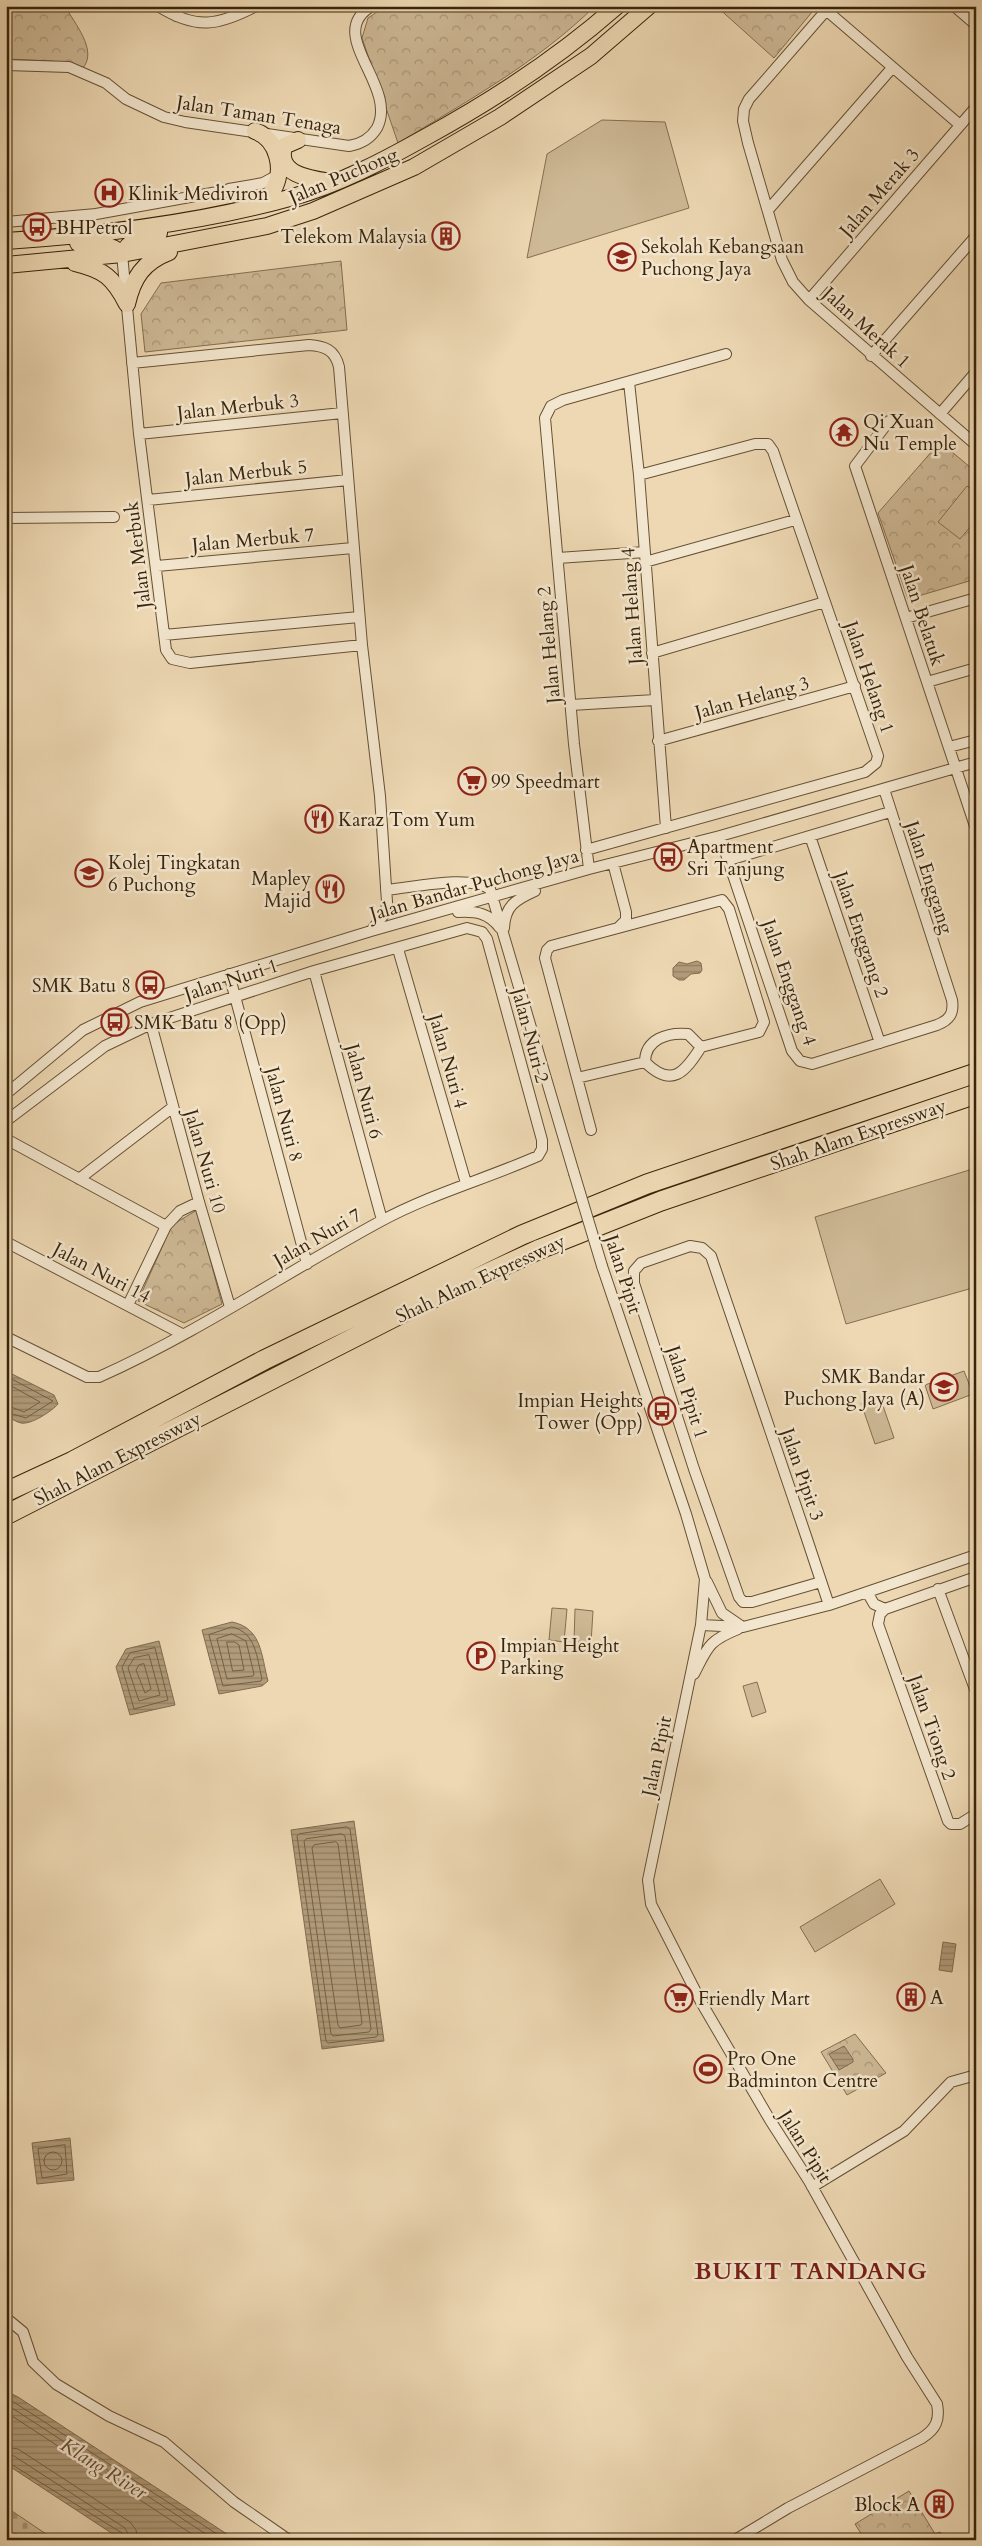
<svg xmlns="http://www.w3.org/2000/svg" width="982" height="2546" font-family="Cardo,serif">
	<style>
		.forest { fill: url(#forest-crowns); stroke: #846e50 }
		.cemetery { fill: url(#cemetery-stones); stroke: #846e50 }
		.pitch { fill: #ceb996; stroke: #846e50 }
		.water { fill: url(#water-rules); stroke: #806b4d }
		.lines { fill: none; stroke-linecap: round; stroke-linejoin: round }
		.shore { stroke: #746042; stroke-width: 1 }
		.street-casing { stroke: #665134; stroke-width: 12 }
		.primary-casing { stroke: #39240a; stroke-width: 18 }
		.highway-casing { stroke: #39240a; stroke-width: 21 }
		.street { stroke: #f3e6ce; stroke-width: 10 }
		.primary { stroke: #edd8b3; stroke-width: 16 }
		.highway { stroke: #edd8b3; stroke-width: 19 }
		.street-bridge-casing { stroke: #665134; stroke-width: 12; stroke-linecap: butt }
		.street-bridge { stroke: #f3e6ce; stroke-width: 10 }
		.labels { text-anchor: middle; stroke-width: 5; stroke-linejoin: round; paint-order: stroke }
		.street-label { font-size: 19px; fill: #39240a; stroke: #f3e6ce }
		.poi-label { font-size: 19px; fill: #39240a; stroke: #f3e6ce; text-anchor: start }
		.water-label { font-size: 20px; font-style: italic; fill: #5d482c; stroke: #f3e6ce }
		.district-label { font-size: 24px; font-weight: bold; letter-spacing: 1px; fill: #7a1f14; stroke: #f3e6ce }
	</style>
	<defs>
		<pattern id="forest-crowns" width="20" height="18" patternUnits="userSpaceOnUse" patternTransform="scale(1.25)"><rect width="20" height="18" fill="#ceb996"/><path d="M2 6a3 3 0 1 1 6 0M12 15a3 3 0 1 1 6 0" fill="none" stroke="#a89679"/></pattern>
		<pattern id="cemetery-stones" width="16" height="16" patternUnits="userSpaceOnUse" patternTransform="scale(1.25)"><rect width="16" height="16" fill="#ceb996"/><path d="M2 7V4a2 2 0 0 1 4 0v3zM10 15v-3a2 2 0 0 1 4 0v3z" fill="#a89679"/></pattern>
		<pattern id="water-rules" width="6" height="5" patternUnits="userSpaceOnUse" patternTransform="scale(1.25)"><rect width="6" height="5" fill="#b09b7a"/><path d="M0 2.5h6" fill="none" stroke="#907e62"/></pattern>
	</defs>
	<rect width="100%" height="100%" fill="#edd8b3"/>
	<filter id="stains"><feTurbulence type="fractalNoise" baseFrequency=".004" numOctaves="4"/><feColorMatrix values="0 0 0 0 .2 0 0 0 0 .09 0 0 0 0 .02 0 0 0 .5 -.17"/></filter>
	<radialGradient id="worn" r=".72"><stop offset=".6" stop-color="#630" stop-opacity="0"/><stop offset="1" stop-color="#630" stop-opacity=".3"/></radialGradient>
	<!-- forest -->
	<path class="forest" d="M6,6h59c9,17 33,44 18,62l-31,-7 -46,-2z
		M386,6h209c-57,56 -129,96 -197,137l-36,-105 6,-20z
		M716,6h101l-43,52z
		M341,261l6,69 -202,22 -4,-38 20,-31z
		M940,442l36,30v107l-68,20 -30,-86z
		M197,1210l25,94 -38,19 -46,-22 34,-76z
		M855,2034l31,39 -39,22 -26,-43z
		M909,2491l26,43 5,-2 5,8h-80l-10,-16z"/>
	<!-- cemetery -->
	<path class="cemetery" d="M6,2507l49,33h-49z"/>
	<!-- pitch -->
	<path class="pitch" d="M602,120l63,2 24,86 -162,50 20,-104z
		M967,486l9,6v28l-16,19 -22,-17z
		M976,1168v119l-130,37 -31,-107z
		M964,1371l9,23 -40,15 -8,-24z
		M880,1397l14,41 -19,6 -14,-41z
		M552,1608l15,1 -3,33 -15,-2z
		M575,1609l18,2 -2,32 -17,-1z
		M757,1682l9,30 -14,5 -9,-31z
		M880,1879l15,25 -80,48 -15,-25z"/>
	<!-- water -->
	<path class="water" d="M697,961l4,2 1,7 -2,3 -9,1 -7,6h-5l-6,-4v-8l6,-6 8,2z
		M6,1371l48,24 4,9c-6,7 -27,21 -37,19 -5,-1 -10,-5 -15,-7z
		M232,1622c30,6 29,33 36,59l-6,5 -43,8 -17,-64z
		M159,1641l16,64 -45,10 -14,-48 10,-18z
		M354,1821l30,220 -62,8 -31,-219z
		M943,1942l13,2 -4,28 -13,-2z
		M844,2046l9,13v3l-14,8 -10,-16z
		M70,2138l4,42 -37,4 -5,-41z
		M6,2391l12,6 218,143h-114l-116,-76z"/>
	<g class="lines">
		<!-- shore -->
		<path class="shore" d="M6,1376l47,25 -27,17 -20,-6
			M6,1383l34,19 -16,10 -18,-7
			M232,1627c24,5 25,31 30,52l-1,2 -38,5 -14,-51z
			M232,1634l14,7 8,33 -1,2 -26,3 -10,-40z
			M227,1642h8l4,3 5,25 -11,1z
			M155,1648l13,52 -34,9 -12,-42 8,-14z
			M149,1655l11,40 -21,6 -11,-33 6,-10z
			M144,1664l7,25 -6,4 -9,-23 3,-5z
			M347,1827l3,2 28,206 -2,2 -48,6 -2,-2 -29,-205 2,-2z
			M342,1834l3,2 26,193 -2,3 -36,4 -2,-2 -27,-193 2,-2z
			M336,1842l2,2 24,179 -1,2 -21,3 -2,-3 -26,-177 2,-3z
			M65,2145l2,29 -25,4 -4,-29z
			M44 2161a9 9 0 1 1 18 0a9 9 0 1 1-18 0Z
			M6,2397l220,143
			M6,2404l209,136
			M6,2412l195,128
			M6,2447l12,2 112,73 6,8 2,10
			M6,2454l8,2 111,72 6,12
			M6,2461l116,72 2,7"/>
		<!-- street casing -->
		<g class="street-casing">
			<path id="street" d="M158,6c38,24 60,20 98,0
				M830,6l-81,93 -5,10 -1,12 5,22 34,117 11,22 16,18 167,145
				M954,6l22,19
				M826,10l134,115
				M176,16l3,-10
				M6,65l63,2 37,16 20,16 38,18 21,5 164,24c12,-2 22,-8 28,-18 22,-42 -54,-94 -5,-122
				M229,189l34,-6 15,-8
				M768,210l124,-142
				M6,222l90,-8 127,-23 22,4 16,10
				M122,254l17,180 27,216 6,9 18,4 172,-18 18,151 7,106 -1,10 -15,19
				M809,300l167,-193
				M871,356l105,-120
				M132,363l177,-18c16,1 26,5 30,22l23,278
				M629,382l10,93 27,353
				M940,414l36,-42
				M889,421l-34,45 121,363
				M139,434l203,-21
				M148,500l200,-20
				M6,518l108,-1
				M558,558l87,-6
				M645,562l150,-42
				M157,566l196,-18
				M906,618l70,-20
				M164,635l195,-18
				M652,653l173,-51
				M927,682l49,-14
				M571,705l84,-5
				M658,741l197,-55
				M949,747l27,-7
				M720,836l72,215 8,10 12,3 125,-39c13,-5 17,-12 15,-25l-68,-211
				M810,836l70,207
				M586,850l279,-78 11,-9 2,-7 -105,-305 -5,-7h-13l-116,31
				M729,860l161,-48
				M613,863l13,49v8l-7,7
				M589,869l-15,-125 -29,-326 6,-12 12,-6 163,-46
				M386,890c25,-2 83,-16 104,-1l84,284
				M458,912c18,-1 31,1 42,16
				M504,928c1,-22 11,-28 31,-37
				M398,949l68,234
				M314,971l68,249
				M229,974l78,290
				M151,1024l48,178 31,105
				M577,1078l68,-16
				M6,1094l77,-64 57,-28 231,-71 218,-62 131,-33 256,-74
				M6,1121l99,-75 46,-22 163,-53 153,-43 15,4 5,7 55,201v9l-4,7c-52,23 -107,38 -157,65 -94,51 -184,112 -282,156h-12l-81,-40
				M591,1130l-46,-172 2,-8 4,-4 171,-46 7,9 35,113 -5,10 -58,15c-16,25 -29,42 -56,15 0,-23 23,-30 43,-28l13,13
				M6,1139l160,87
				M79,1179l94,-72
				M6,1242l176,92
				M602,1266l84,248 19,65 -4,46 -53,255 3,24 50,98 69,118 39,61 98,176 30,47c3,16 -1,25 -15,34l-134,70 -53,32
				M128,1305l38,-79 14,-15 19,-9
				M976,1577l-91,32 -5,5 -2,10 70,197 3,3h9l16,-10
				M707,1582l15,31 19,13
				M821,1582l-69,20h-9l-4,-5 -45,-128 -60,-186v-12l7,-8 49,-17 12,2 9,8 95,280 23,69
				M938,1589l38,103
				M867,1592l7,12 11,5
				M701,1625l42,2 86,-22 147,-50
				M694,1674c14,-27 14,-33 44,-45
				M812,2187l92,-56 47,-49 25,-7
				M6,2318l17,14 10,30 23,22 53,32 55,26 70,60 55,38"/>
		</g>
		<!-- primary casing -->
		<g class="primary-casing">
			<path id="primary" d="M255,131c23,8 30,39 18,59 -3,6 -8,11 -12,15
				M298,140l-14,6c-8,29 26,33 47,36
				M6,241c96,-6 195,-18 287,-44 46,-13 90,-36 131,-59 68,-37 134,-80 193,-132
				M78,243c17,0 31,0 44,11
				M122,254c9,-15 20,-17 37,-21
				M75,263c29,7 38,14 52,41
				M6,265l116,-11 145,-28 46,-15 101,-44 86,-50 91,-61 58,-50
				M127,304c6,-26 16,-42 42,-52"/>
		</g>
		<!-- highway casing -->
		<g class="highway-casing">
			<path id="highway" d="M6,1492l67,-31 191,-101 258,-125 125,-51 329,-111
				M6,1515l408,-208 126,-58 121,-48 315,-107"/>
		</g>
		<!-- street -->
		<use href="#street" class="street"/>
		<!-- primary -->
		<use href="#primary" class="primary"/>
		<!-- highway -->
		<use href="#highway" class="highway"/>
		<!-- street-bridge casing -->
		<g class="street-bridge-casing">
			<path id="street-bridge" d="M574,1173l28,93"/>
		</g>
		<!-- street-bridge -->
		<use href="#street-bridge" class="street-bridge"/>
	</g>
	<!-- icons -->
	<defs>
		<g id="hospital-ring" transform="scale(1.4375)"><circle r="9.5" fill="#f3e6ce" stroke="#8f2418" stroke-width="1.5"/><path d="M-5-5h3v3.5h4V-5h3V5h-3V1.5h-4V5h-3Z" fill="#8f2418"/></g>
		<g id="bus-ring" transform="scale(1.4375)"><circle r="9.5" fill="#f3e6ce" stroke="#8f2418" stroke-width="1.5"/><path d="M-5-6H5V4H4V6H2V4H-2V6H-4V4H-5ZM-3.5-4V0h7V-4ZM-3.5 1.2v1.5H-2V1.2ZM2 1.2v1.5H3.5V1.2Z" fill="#8f2418"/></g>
		<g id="building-ring" transform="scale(1.4375)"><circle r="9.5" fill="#f3e6ce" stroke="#8f2418" stroke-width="1.5"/><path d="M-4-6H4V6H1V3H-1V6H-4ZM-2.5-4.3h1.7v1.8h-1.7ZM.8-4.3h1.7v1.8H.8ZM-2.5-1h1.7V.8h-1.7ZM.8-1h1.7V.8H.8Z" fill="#8f2418"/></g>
		<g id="school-ring" transform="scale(1.4375)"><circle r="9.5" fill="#f3e6ce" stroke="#8f2418" stroke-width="1.5"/><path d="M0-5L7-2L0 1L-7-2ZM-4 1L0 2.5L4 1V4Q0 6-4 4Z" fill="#8f2418"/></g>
		<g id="temple-ring" transform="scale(1.4375)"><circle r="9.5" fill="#f3e6ce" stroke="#8f2418" stroke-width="1.5"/><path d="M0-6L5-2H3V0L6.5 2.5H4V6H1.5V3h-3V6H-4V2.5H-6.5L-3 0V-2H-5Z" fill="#8f2418"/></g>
		<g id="supermarket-ring" transform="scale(1.4375)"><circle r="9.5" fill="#f3e6ce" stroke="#8f2418" stroke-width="1.5"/><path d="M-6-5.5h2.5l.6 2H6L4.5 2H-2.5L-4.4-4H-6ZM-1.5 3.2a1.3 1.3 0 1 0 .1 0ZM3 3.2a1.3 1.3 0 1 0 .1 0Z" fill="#8f2418"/></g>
		<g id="restaurant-ring" transform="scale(1.4375)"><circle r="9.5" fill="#f3e6ce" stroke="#8f2418" stroke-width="1.5"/><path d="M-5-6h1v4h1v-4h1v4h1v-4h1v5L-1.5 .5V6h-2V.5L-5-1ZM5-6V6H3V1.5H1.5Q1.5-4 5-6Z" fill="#8f2418"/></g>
		<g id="university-ring" transform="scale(1.4375)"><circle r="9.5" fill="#f3e6ce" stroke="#8f2418" stroke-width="1.5"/><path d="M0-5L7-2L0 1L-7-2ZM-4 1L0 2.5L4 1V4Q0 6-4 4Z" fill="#8f2418"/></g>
		<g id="parking-ring" transform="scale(1.4375)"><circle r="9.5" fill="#f3e6ce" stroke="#8f2418" stroke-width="1.5"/><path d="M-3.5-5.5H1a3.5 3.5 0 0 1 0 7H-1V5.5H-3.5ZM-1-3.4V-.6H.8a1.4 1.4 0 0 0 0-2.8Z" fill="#8f2418"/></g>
		<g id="stadium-ring" transform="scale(1.4375)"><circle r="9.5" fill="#f3e6ce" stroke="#8f2418" stroke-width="1.5"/><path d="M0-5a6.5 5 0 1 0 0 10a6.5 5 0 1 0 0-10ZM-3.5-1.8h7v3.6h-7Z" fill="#8f2418"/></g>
	</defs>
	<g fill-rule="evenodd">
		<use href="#hospital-ring" x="109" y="193"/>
		<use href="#bus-ring" x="37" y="227"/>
		<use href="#building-ring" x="446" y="236"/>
		<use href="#school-ring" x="622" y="257"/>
		<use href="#temple-ring" x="844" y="432"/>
		<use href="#supermarket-ring" x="472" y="781"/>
		<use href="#restaurant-ring" x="319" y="819"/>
		<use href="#bus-ring" x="668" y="857"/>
		<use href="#university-ring" x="89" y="873"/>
		<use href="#restaurant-ring" x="330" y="889"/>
		<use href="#bus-ring" x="150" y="985"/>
		<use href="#bus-ring" x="115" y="1022"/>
		<use href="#school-ring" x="944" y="1387"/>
		<use href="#bus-ring" x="662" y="1411"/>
		<use href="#parking-ring" x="481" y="1656"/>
		<use href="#building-ring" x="911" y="1997"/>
		<use href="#supermarket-ring" x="679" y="1998"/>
		<use href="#stadium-ring" x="708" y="2069"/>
		<use href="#building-ring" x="939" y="2504"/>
	</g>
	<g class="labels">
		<!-- street labels -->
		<g class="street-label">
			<text transform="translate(259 114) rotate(9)" y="7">Jalan Taman Tenaga</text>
			<text transform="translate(343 175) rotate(-23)" y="7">Jalan Puchong</text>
			<text transform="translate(879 192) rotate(-49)" y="7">Jalan Merak 3</text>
			<text transform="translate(867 327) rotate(42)" y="7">Jalan Merak 1</text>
			<text transform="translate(238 406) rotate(-6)" y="7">Jalan Merbuk 3</text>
			<text transform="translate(246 472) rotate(-6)" y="7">Jalan Merbuk 5</text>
			<text transform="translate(253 539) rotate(-5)" y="7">Jalan Merbuk 7</text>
			<text transform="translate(137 555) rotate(-97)" y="7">Jalan Merbuk</text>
			<text transform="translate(631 606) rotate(-94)" y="7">Jalan Helang 4</text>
			<text transform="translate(923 615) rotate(72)" y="7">Jalan Belatuk</text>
			<text transform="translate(548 645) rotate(-95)" y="7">Jalan Helang 2</text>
			<text transform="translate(870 677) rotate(71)" y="7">Jalan Helang 1</text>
			<text transform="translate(752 697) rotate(-15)" y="7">Jalan Helang 3</text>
			<text transform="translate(930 877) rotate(72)" y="7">Jalan Enggang</text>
			<text transform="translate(474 884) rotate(-16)" y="7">Jalan Bandar Puchong Jaya</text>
			<text transform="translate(862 934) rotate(71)" y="7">Jalan Enggang 2</text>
			<text transform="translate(231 979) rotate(-18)" y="7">Jalan Nuri 1</text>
			<text transform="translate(790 982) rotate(71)" y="7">Jalan Enggang 4</text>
			<text transform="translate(531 1035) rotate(75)" y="7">Jalan Nuri 2</text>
			<text transform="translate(449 1061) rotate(74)" y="7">Jalan Nuri 4</text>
			<text transform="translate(365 1091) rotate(75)" y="7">Jalan Nuri 6</text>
			<text transform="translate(285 1114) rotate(75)" y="7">Jalan Nuri 8</text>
			<text transform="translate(858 1134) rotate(-19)" y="7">Shah Alam Expressway</text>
			<text transform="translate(206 1161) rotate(74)" y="7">Jalan Nuri 10</text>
			<text transform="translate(317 1237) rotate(-30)" y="7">Jalan Nuri 7</text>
			<text transform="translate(102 1272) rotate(28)" y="7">Jalan Nuri 14</text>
			<text transform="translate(624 1274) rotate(72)" y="7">Jalan Pipit</text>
			<text transform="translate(480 1278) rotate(-25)" y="7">Shah Alam Expressway</text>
			<text transform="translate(688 1392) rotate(72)" y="7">Jalan Pipit 1</text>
			<text transform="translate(117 1458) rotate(-27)" y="7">Shah Alam Expressway</text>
			<text transform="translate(803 1474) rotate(71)" y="7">Jalan Pipit 3</text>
			<text transform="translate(933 1727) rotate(71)" y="7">Jalan Tiong 2</text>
			<text transform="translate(656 1756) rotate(-78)" y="7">Jalan Pipit</text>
			<text transform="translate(806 2146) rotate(58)" y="7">Jalan Pipit</text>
		</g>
		<!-- poi labels -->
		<g class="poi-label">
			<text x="128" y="200">Klinik Mediviron</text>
			<text x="56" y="234">BHPetrol</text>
			<text x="427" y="243" text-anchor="end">Telekom Malaysia</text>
			<text x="641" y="253">Sekolah Kebangsaan<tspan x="641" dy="22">Puchong Jaya</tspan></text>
			<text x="863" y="428">Qi Xuan<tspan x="863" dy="22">Nu Temple</tspan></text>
			<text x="491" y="788">99 Speedmart</text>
			<text x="338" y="826">Karaz Tom Yum</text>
			<text x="687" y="853">Apartment<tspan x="687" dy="22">Sri Tanjung</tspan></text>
			<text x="108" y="869">Kolej Tingkatan<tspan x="108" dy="22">6 Puchong</tspan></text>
			<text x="311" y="885" text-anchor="end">Mapley<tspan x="311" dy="22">Majid</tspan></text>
			<text x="131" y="992" text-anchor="end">SMK Batu 8</text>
			<text x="134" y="1029">SMK Batu 8 (Opp)</text>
			<text x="925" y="1383" text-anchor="end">SMK Bandar<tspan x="925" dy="22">Puchong Jaya (A)</tspan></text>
			<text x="643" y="1407" text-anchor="end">Impian Heights<tspan x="643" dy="22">Tower (Opp)</tspan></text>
			<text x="500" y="1652">Impian Height<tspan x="500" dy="22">Parking</tspan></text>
			<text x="930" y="2004">A</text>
			<text x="698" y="2005">Friendly Mart</text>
			<text x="727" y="2065">Pro One<tspan x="727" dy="22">Badminton Centre</tspan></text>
			<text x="920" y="2511" text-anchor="end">Block A</text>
		</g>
		<!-- water labels -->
		<g class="water-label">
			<text transform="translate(104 2468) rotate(32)" y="7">Klang River</text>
		</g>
		<!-- district labels -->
		<g class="district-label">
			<text x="811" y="2279">BUKIT TANDANG</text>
		</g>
	</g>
	<!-- margin -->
	<rect width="982" height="2546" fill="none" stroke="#edd8b3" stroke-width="25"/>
	<rect x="8" y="8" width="967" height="2531" fill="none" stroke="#39240a" stroke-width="2.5"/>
	<rect x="12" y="12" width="957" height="2521" fill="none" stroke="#39240a"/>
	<rect width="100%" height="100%" filter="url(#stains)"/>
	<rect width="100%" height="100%" fill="url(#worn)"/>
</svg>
